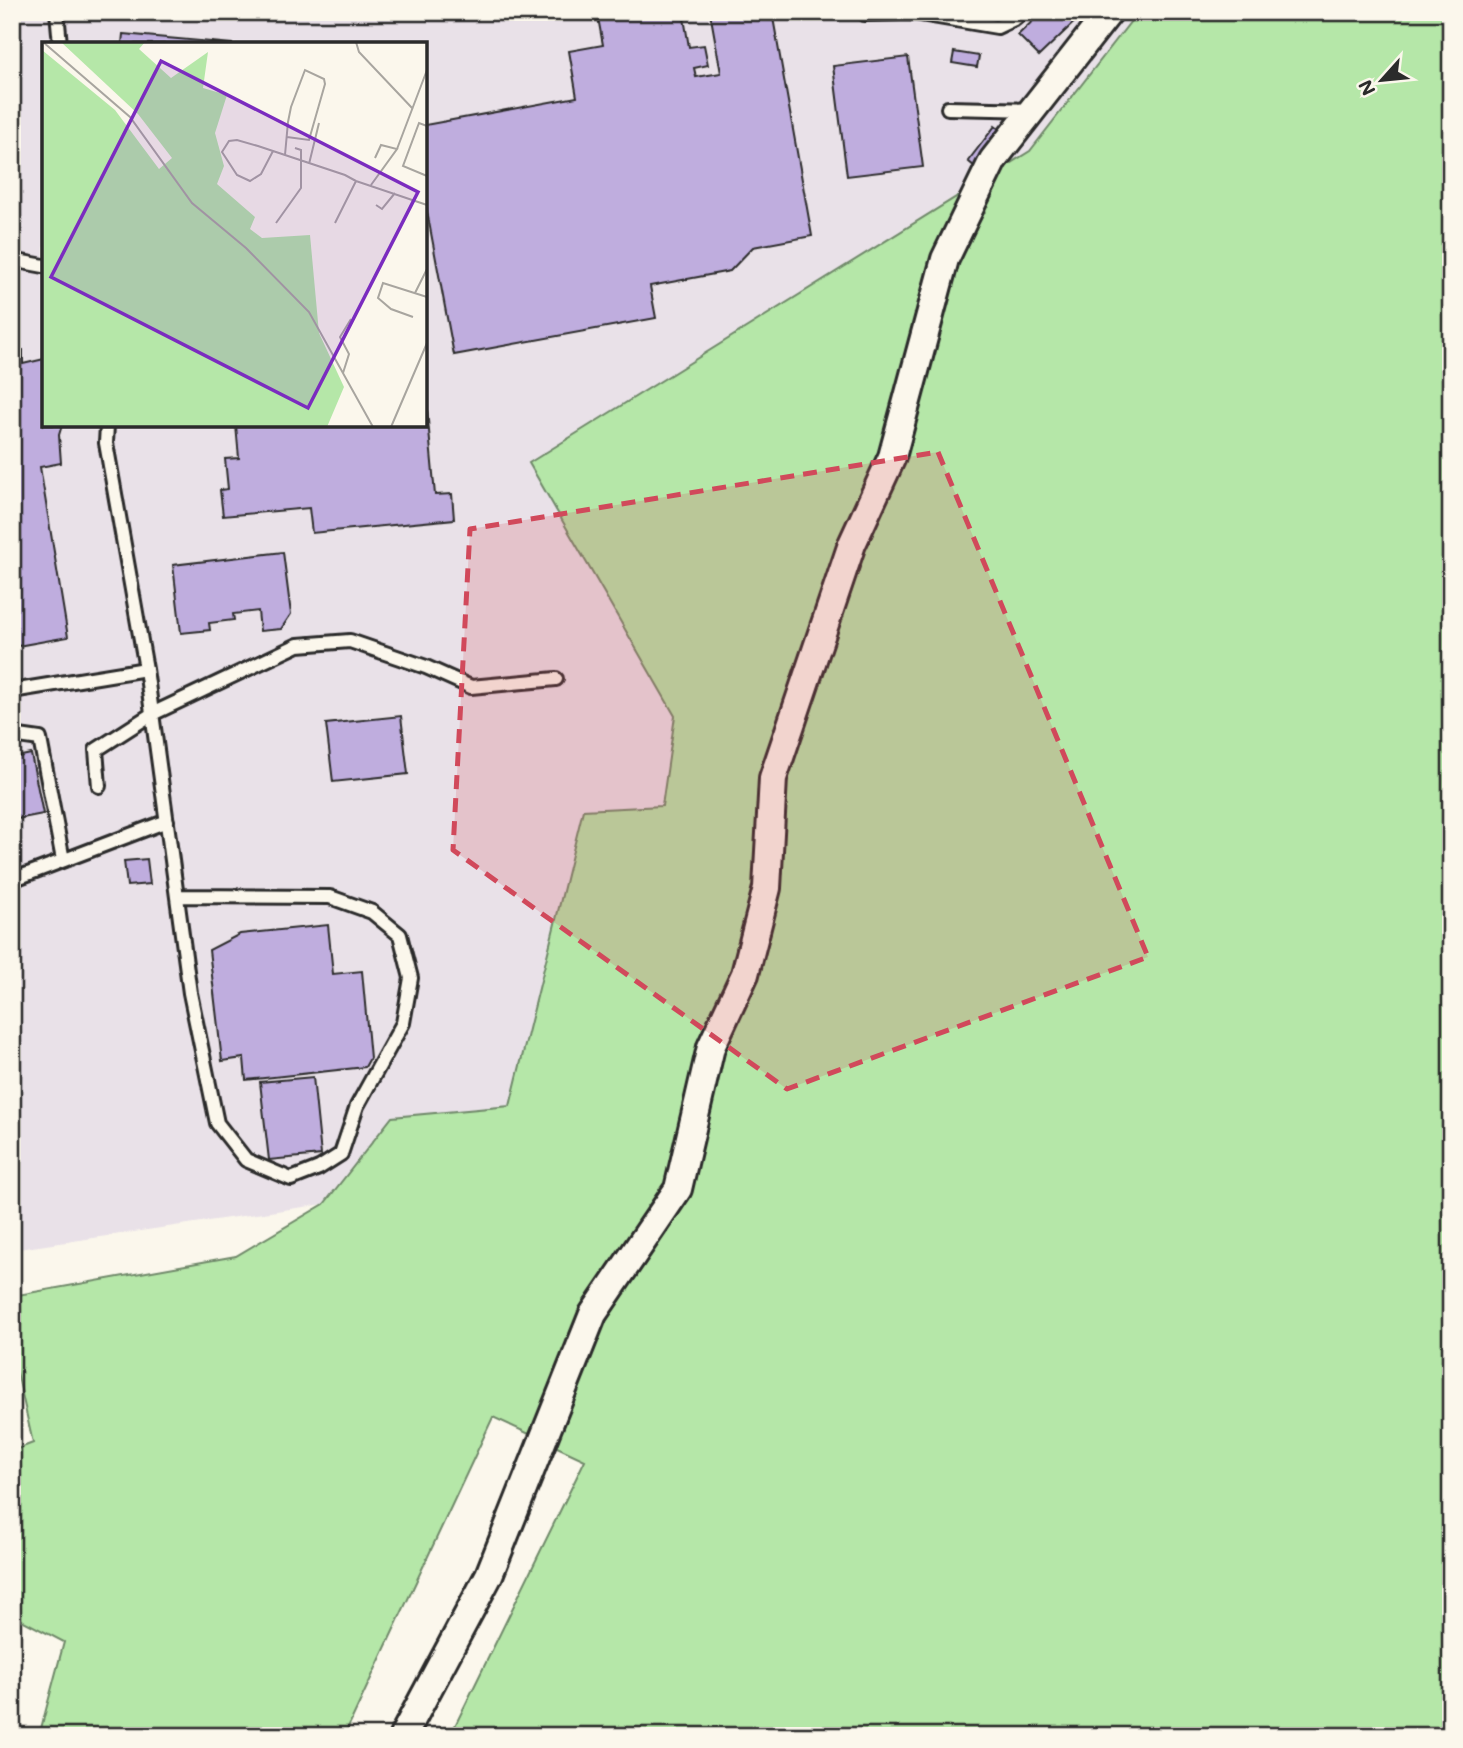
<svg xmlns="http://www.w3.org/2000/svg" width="1463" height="1748" font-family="Mali,sans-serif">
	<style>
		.built { fill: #e9e1e8; fill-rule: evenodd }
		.green { fill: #b5e7a8; stroke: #70896a; stroke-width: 2 }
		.building { fill: #bfadde; stroke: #2b2b2b; stroke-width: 2 }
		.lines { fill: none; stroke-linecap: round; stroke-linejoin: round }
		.service-casing { stroke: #2b2b2b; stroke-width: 18 }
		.minor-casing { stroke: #2b2b2b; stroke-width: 32 }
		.service { stroke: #fbf7ec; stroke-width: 12 }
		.minor { stroke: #fbf7ec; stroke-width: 26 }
		.marked { fill: #d1495b; fill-opacity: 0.2; stroke: #d1495b; stroke-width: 5; stroke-dasharray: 14 9; stroke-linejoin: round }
		.inset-road { fill: none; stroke: #a8a59f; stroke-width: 2 }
		.view { fill: #7b2cbf; fill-opacity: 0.15; stroke: #7b2cbf; stroke-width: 3.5 }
		.inset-edge { fill: none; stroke: #2b2b2b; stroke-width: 3.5 }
	</style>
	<rect width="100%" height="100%" fill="#fbf7ec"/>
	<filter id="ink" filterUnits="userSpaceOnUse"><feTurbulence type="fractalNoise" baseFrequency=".0143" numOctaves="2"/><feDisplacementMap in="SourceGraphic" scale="14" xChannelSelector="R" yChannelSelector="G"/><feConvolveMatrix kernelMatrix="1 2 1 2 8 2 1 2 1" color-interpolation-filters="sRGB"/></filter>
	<g filter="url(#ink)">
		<!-- built -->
		<path class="built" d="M12,12h1126l-108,139 -501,312 146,253 -12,90 -80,4 -73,297 -118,10 -68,87 -312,46zM44,44h381v381h-381z"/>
		<!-- green -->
		<path class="green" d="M1138,12h313v1724h-1001l135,-276 -92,-43 -149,319h-305l25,-94 -52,-27v-164l21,-8 -21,-93v-54l224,-40 88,-52 68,-87 118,-11 73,-296 79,-4 13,-90 -146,-253 501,-312z"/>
		<!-- building -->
		<path class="building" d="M597,12h86l6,35 15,-2 4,20 -14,3 2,9 25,-4 -11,-61h62l40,224 -59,11 -23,24 -80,15 6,32 -202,37 -29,-154v-76l152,-28 -8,-46 34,-6z
			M1042,12h43l-46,44 -21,-21z
			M123,34l110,10h-111z
			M954,52l25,4 -2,11 -25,-4z
			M908,57l15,110 -76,9 -14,-110z
			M995,126l8,6 -28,35 -7,-6z
			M23,350v14l21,-5v66h18l-3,10 2,28 -21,4 28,170 -56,10v-296z
			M425,388l10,107 17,-1 2,25 -142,14 -3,-25 -86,8 -3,-26 8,-1 -3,-30 14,-1 -3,-33h189z
			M283,552l8,62 -10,15 -21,2 -2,-20 -25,3 1,6 -25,3 1,7 -29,3 -8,-68z
			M401,716l7,58 -75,8 -7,-58z
			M31,754l12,60 -31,6v-62z
			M147,859l3,25 -23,2 -3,-25z
			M328,925l5,49 29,-3 8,87 -5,9 -119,13 -2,-22 -22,3 -13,-111 31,-16z
			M313,1077l8,78 -52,5 -9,-78z"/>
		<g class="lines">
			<!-- service casing -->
			<g class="service-casing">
				<path id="service" d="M57,12l3,32
					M865,14l49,-1 83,14 19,-9 3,-6
					M948,108l84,2
					M12,260l32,6
					M107,425l-1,18 40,226 44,324 27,130 29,37 45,19 28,-11 22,-14 16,-48 46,-83 8,-45 -11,-43 -28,-23 -42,-15 -153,-1
					M12,691l134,-22
					M12,735l28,4 23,121
					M99,786l-3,-36 56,-36 146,-69 52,-4 76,26 45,20 85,-8
					M12,880l155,-59"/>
			</g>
			<!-- minor casing -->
			<g class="minor-casing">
				<path id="minor" d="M403,1736l86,-161 104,-261 85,-125 33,-142 34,-73 22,-86 6,-110 79,-234 40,-87 53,-198 48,-99 116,-148"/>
			</g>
			<!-- service -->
			<use href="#service" class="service"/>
			<!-- minor -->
			<use href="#minor" class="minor"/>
		</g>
	</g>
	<!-- marked area -->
	<path class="marked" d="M938,452l210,505 -361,132 -334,-239 17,-321z"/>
	<!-- overview -->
	<g transform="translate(42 42)">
		<rect width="385" height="385" fill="#fbf7ec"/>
		<path d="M19,0h84l-6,7 32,29 37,-26 -5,36 24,7 -12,38 9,33 -7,18 38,33 -5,12 12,9 48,-3 9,98 25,54 -17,40h-285v-377l73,60 44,59 13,-11 -34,-44z" fill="#b5e7a8"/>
		<path class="inset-road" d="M1,0l87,75 62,86 54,45 63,64 64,115M314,0l3,10 54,57M385,84l-8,-3 -16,43 24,10M355,107l30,-79M231,109l-12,23 -11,7 -13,-6 -15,-23 7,-11 8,-1 21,6 87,29 11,6M243,113l3,-33 3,-15 14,-37 19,9 1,5 -16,56 -22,-3M267,122l10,-41M329,143l26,-36 -16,-4 -6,13M334,163l6,4 13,-16M234,181l25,-35v-38l-6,-2M293,181l21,-42 71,24M373,251l12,-24M371,275l-22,-8 -13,-11 5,-15 44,14M301,331l6,-19 -9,-17 11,-18M349,385l36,-84"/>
		<path class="view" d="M119,19l257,131 -110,216 -257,-131z"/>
		<rect width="385" height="385" class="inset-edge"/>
	</g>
	<!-- margin -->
	<rect width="1463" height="1748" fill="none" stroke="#fbf7ec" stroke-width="42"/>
	<rect x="21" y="21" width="1421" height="1706" fill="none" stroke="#2b2b2b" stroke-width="2.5" filter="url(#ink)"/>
	<!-- north arrow -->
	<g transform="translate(1382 80) rotate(243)" stroke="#fbf7ec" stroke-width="5" paint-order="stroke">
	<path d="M0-5L12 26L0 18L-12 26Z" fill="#2b2b2b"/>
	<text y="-10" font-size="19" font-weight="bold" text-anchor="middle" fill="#2b2b2b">N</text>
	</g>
</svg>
